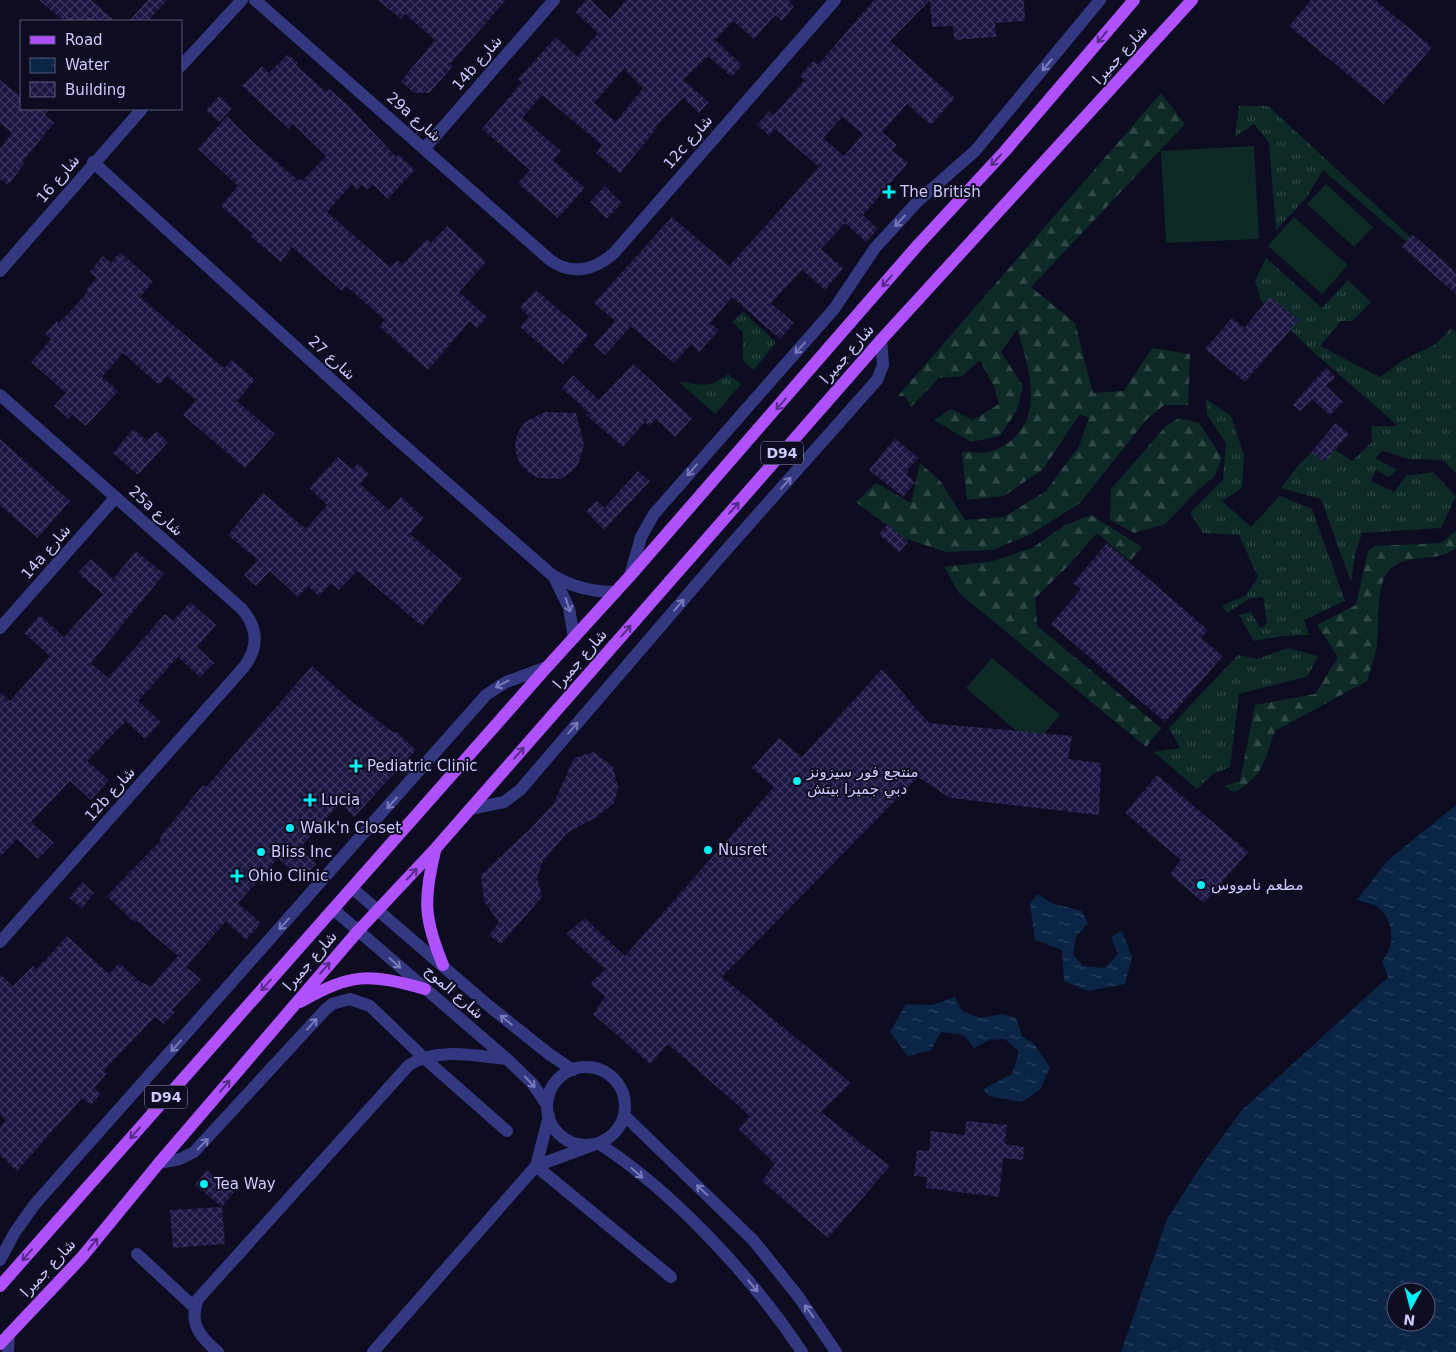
<svg xmlns="http://www.w3.org/2000/svg" width="1456" height="1352" font-family="'DejaVu Sans',Cairo,sans-serif">
	<style>
		.grass { fill: url(#grass-tufts) }
		.forest { fill: url(#forest-firs) }
		.pitch { fill: #0e2a27 }
		.water { fill: url(#water-ripples); fill-rule: evenodd }
		.building { fill: url(#building-cross-hatch); fill-rule: evenodd }
		.lines { fill: none; stroke-linecap: round; stroke-linejoin: round }
		.minor { stroke: #343881; stroke-width: 12 }
		.tertiary { stroke: #343881; stroke-width: 12 }
		.primary { stroke: #b051ff; stroke-width: 12 }
		.oneway { stroke: #562b84 }
		.oneway2 { stroke: #787aba }
		.poi-dot { fill: #00f1f5; stroke: #0d0c20; stroke-width: 2 }
		.labels { text-anchor: middle; stroke-width: 4; stroke-linejoin: round; paint-order: stroke }
		.shield { fill: #0d0c20; stroke: #9391bc; stroke-width: 1 }
		.shield-label { font-size: 14px; font-weight: bold; fill: #cccaff }
		.street-label { font-size: 15px; fill: #cccaff; stroke: #0d0c20 }
		.poi-label { font-size: 15px; fill: #cccaff; stroke: #0d0c20; text-anchor: start }
	</style>
	<defs>
		<pattern id="grass-tufts" width="24" height="20" patternUnits="userSpaceOnUse" patternTransform="scale(1.25)"><rect width="24" height="20" fill="#0e2a27"/><path d="M3 7l-1-3M5 7V3M7 7l1-3M15 17l-1-3M17 17v-4M19 17l1-3" fill="none" stroke="#304847"/></pattern>
		<pattern id="forest-firs" width="22" height="20" patternUnits="userSpaceOnUse" patternTransform="scale(1.25)"><rect width="22" height="20" fill="#0e2a27"/><path d="M5 1l3.5 6h-7zM16 11l3.5 6h-7z" fill="#304847"/></pattern>
		<pattern id="water-ripples" width="26" height="14" patternUnits="userSpaceOnUse" patternTransform="scale(1.25)"><rect width="26" height="14" fill="#0a2546"/><path d="M2 4q2-2 4 0t4 0M15 11q2-2 4 0t4 0" fill="none" stroke="#2c4362"/></pattern>
		<pattern id="building-cross-hatch" width="8" height="8" patternUnits="userSpaceOnUse" patternTransform="scale(1.25)"><rect width="8" height="8" fill="#1c1742"/><path d="M0 0l8 8M0 8l8-8" fill="none" stroke="#3c375e"/></pattern>
	</defs>
	<rect width="100%" height="100%" fill="#0d0c20"/>
	<!-- grass -->
	<path class="grass" d="M1239,106h29l188,173v5l-133,-114 -16,27 -31,33 -7,-87 -15,-19 -19,13z
		M1266,258l56,50 26,-28 23,22 -19,19h-11l-21,25 60,31 25,-18 31,-15 15,-16 5,4v141l-14,-13 -33,-1 -27,-8 -7,7 22,12 -8,7 -13,-7 -5,11 23,11 12,-16 27,-4 23,24 -15,32 -79,5 -7,22 -4,27 -30,-83 -40,-11 19,-25 24,-21 28,19 20,-19 -1,-16h27l-88,-77 -49,-48 -6,-20z
		M743,312l33,30 -22,28 -11,-9v-29l-11,-10z
		M728,374l13,10 -26,30 -37,-33c22,4 32,8 50,-7z
		M1206,399l25,17 13,39 -2,33 -20,13 29,26 29,-31 32,13 33,92 -41,19 5,15 -27,1 -28,5 -15,-26 12,-3 9,16 7,-4 -4,-27 -14,2 -22,14 -5,-7 24,-11 12,-18 -19,-42 -36,-2 -13,-20 33,-33 3,-37 -19,-28z
		M1288,648l30,8 -10,20 -69,18 -9,73 -17,7 -16,15 -43,-37 26,-4 -11,-20 69,-73 19,4z"/>
	<!-- forest -->
	<path class="forest" d="M1161,93l24,31 -154,163 44,36 18,70 31,-2 28,-43 38,6 -2,51h-24l-18,15 -66,83 -49,31 -38,16 -47,2 -42,-14 -48,-36 20,-19 35,20 9,-40 21,19 24,38 39,-3 42,-26 33,-45 10,-28 -9,-4 -37,55 -39,27 -37,4 -5,-48c9,0 23,2 31,-1 55,-22 38,-79 24,-122l-16,23 22,34 -6,24 -17,26 -29,6 -37,-22 17,-11 22,11 26,-16 -5,-17 -14,-27 -18,16 -23,2 -28,29 -6,-11h-7z
		M1179,418l20,5 23,35 -8,19 -15,12 -34,35 -31,9 -24,-13 1,-31 55,-63z
		M1091,515l51,32 -12,14 -33,-28 -32,36 -30,29 2,28 124,102 -15,19 -187,-154 -15,-26 49,-6 39,-13 33,-23z
		M1456,531v17c-16,14 -44,6 -62,18 -22,15 -13,62 -18,85 -2,10 -6,20 -9,30l-92,50c-11,29 -11,46 -41,61l-10,-6 16,-5 15,-76 60,-11 23,-37 -21,-32 39,-20 12,-54 7,-5 66,-3z"/>
	<!-- pitch -->
	<path class="pitch" d="M1254,146l5,93 -93,4 -5,-92z
		M1326,184l47,43 -19,20 -47,-43z
		M1294,217l54,48 -26,29 -54,-48z
		M992,658l68,57 -26,31 -68,-58z"/>
	<!-- water -->
	<path class="water" d="M1456,805v547h-335l46,-133 34,-53 41,-56 146,-133 -6,-16c13,-14 13,-39 -3,-53 -5,-4 -15,-6 -22,-8l30,-39zM1396,1292h30v30h-30z
		M1038,894l13,9 31,8 6,12 -12,14 -3,18 10,11 22,2 13,-14 -7,-17 11,-6 10,26 -7,27 -37,7 -24,-10 -2,-31 -27,-10 -5,-37z
		M955,997l7,14 18,7 23,-4 13,4 6,18 13,9 15,22 -10,23 -19,12 -32,-6 -6,-7 29,-15 7,-22 -14,-13 -16,1 -15,8 -10,-13 -23,-3 -10,18 -23,6 -18,-24 16,-28 26,1z"/>
	<!-- building -->
	<path class="building" d="M39,0h52l24,21h-51z
		M148,0h19l-19,21h-19z
		M378,0h128l-56,64 3,2 -24,27h-15l-13,-12 34,-41 -30,-26 -4,5z
		M586,0h5l19,19 16,-19h162l6,6 -12,15 -7,-6 -21,24 -21,-18 -18,19 27,25 -10,12 -24,-21 -25,24 26,22 -10,11 -16,-15 -28,29 2,1 -37,45 -24,-20 6,-8 -60,-50 -20,23 39,33 -8,9 32,28 -27,30 -40,-35 12,-13 -48,-41 40,-47 -4,-3 38,-42 21,20 21,-24 -23,-21zM624,69l19,19 -27,34 -22,-19z
		M874,0h56l-40,41 65,57 -24,27 -24,-21 -25,28 15,13 -5,5 16,13 -45,52 15,14 -12,13 -21,-19 -24,26 22,19 -18,22 -23,-20 -31,33 23,20 -14,16 -48,-42 -22,26 9,7 -20,22 -8,-8 -17,19 -43,-37 -26,29 -11,-10 21,-24 -21,-18 78,-86 57,49 90,-99 -44,-38 -6,7 -12,-11 12,-14 5,4 31,-35 -5,-4 13,-15 5,4zM842,117l21,17 -19,22 -21,-18z
		M930,0h94l1,21 -30,2 1,14 -42,3 -1,-14 -21,1z
		M1311,0h64l57,47 -48,57 -95,-78z
		M288,54l10,9 -2,2 30,27 3,-3 18,15 49,53 2,-3 17,16 -27,29 -15,-14 -6,5 -5,-5 -5,5 -5,-6 -25,28 63,55 8,-7 4,5 25,-26 4,4 16,-17 39,36 -27,30 28,25 -10,11 -7,-7 -42,49 -49,-44 6,-6 -39,-34 -4,5 -50,-44 -11,15 -31,-26 3,-2 -32,-28 17,-20 -40,-37 29,-33 28,28 44,37 1,-2 2,2 24,-25 -33,-32 -4,5 -47,-43 20,-20 7,7z
		M0,80l21,17v12h29l-5,6 9,8 -32,39 2,2 -16,21 -8,-6v-30l12,-16 -12,-10z
		M219,96l13,12 -13,14 -13,-12z
		M605,186l17,17 -15,16 -17,-17z
		M1412,234l44,38v22l-54,-47z
		M120,252l33,30 -13,15 84,71 8,-8 23,20 -18,21 38,33 -30,34 -62,-53 13,-15 -29,-24 -8,9 -36,-32 -21,24 16,14 -32,35 -13,-11 -4,4 -15,-13 12,-13 -35,-31 20,-23 -6,-5 12,-13 2,2 29,-31 -2,-2 11,-12 -7,-6 13,-16 8,7z
		M536,290l52,45 -25,29 -43,-37 9,-10 -9,-10z
		M1270,297l29,23 -54,62 -40,-33 27,-31 12,10z
		M633,364l59,54 -17,19 -19,-18 -7,7 -4,-4 -22,25 -38,-33h5l-28,-26 11,-13 26,25z
		M1326,367l9,10 -9,9 17,16 -13,13 -18,-16 -12,12 -7,-6z
		M545,412l31,1 8,31 -6,21 -8,8 -10,6 -22,-1 -10,-6 -8,-8 -4,-11 -1,-11 4,-11 6,-9z
		M1336,423l13,11 -25,28 -13,-10z
		M133,429l14,12 9,-10 12,11 -30,33 -25,-22z
		M895,438l23,20 -11,12 2,1 -3,3 9,8 -12,15 -34,-27z
		M0,439l70,62 -32,37 -38,-33z
		M338,457l14,12 6,-6 11,11 -9,10 29,26 12,-13 23,21 -14,16 52,44 -40,48 -65,-55 -18,19 -8,-7 -12,13 -11,-10 -10,11 -28,-26 -14,15 -12,-11 14,-15 -30,-25 35,-42 43,36 21,-24 -18,-17z
		M638,471l12,10 -46,49 -18,-19 11,-11 7,8z
		M888,524l20,18 -9,10 -20,-18z
		M1107,543l101,87 -7,8 22,18 -58,66 -114,-98 30,-35 -8,-6z
		M136,551l28,23 -73,89 17,15 57,-64 8,7 17,-19 26,23 -19,22 17,16 -14,14 -22,-20 -40,44 23,21 -16,17 -19,-18 -39,40 22,19 -18,20 -21,-19 -39,41 23,21 -16,16 -21,-20 -17,18v-165l10,9 40,-45 -26,-23 16,-18 24,22 39,-43 -25,-21 13,-14 22,20z
		M312,666l47,42 1,-1 34,26 2,-2 20,19 -62,67 -14,-14 -40,45 16,16 -15,15 -23,-21 -40,45 23,20 -15,17 -20,-19 -40,46 15,12 -29,31 3,2 -11,12 -9,-7 -51,53 3,3 -13,15 7,6 -10,11 -9,-7 -65,73 -17,-16v-28l6,-7 -6,-6v-140l13,12 20,-20 4,3 30,-33 42,38 10,-11 21,19 11,4 27,-30 -41,-35 -2,2 -28,-27 54,-56 -2,-2 44,-53 3,2z
		M882,669l47,54 143,13 -4,23 33,4 -2,52 -149,-17 -32,-21 -196,200 129,106 -30,29 69,54 -62,72 -66,-57 13,-17 -36,-35 11,-13 -82,-72 -18,20 -57,-50 12,-18 -15,-12 15,-15 -39,-35 19,-16 40,38 149,-169 -22,-19 27,-30 23,19z
		M594,752l19,15 5,20 -4,16 -16,13 -31,17 -24,28 -6,16 5,20 -41,47 -12,-9 10,-13 -15,-21 -3,-26 50,-47 23,-25 20,-45z
		M1157,775l91,77 -44,51 -34,-29 11,-14 -56,-47z
		M82,882l12,11 -12,15 -13,-10z
		M966,1121l41,4 -2,19 19,3 -1,13 -20,-2 -4,39 -73,-9 1,-11 -13,-1 3,-26 12,1 2,-20 34,4z
		M207,1170l27,22 -12,15 -27,-22z
		M222,1207l3,37 -52,4 -3,-38z"/>
	<g class="lines">
		<!-- minor -->
		<path class="minor" d="M255,0l295,260c22,16 45,10 64,-7l221,-253
			M181,66l61,-66
			M425,148l129,-148
			M93,162l297,271 162,142c20,12 40,17 64,17
			M0,271l142,-162
			M0,395l242,214c16,19 17,38 2,58l-244,275
			M630,576l11,-39 13,-23 180,-205 41,-61 43,-47 57,-50 125,-151
			M554,577l15,31 5,30
			M0,628l116,-131
			M470,809l34,-7 16,-12 200,-233 157,-177 6,-15 -2,-25
			M159,1163l21,-4 14,-7 131,-142 7,-6 18,-5 20,7 54,52 83,73
			M536,1166l135,111
			M536,1166l57,-21
			M137,1254l57,53
			M0,1260l15,-28 20,-28 451,-509 20,-13 41,-15
			M8,1352l1,-18
			M218,1352c-18,-15 -30,-29 -20,-53l211,-234c27,-18 67,-9 98,-6
			M373,1352l163,-186 13,-50"/>
		<!-- tertiary -->
		<path class="tertiary" d="M352,888l137,118 60,48 24,16
			M333,909l174,150 25,24 15,22
			M547 1106a39 39 0 1 1 78 0a39 39 0 1 1-78 0Z
			M624,1115l129,125 45,56 38,56
			M598,1143c76,49 154,134 204,209"/>
		<!-- primary -->
		<path class="primary" d="M435,851c-12,49 -11,68 8,114
			M300,1002c52,-29 67,-29 125,-13
			M0,1286l547,-619 83,-91 287,-330 88,-95 129,-151
			M0,1344l82,-87 77,-94 199,-232 78,-83 445,-508 311,-340"/>
	</g>
	<!-- one-way arrows -->
	<defs><path id="oneway-shaft" d="M-6 0H5M1.5-3L5.5 0L1.5 3" fill="none" stroke-width="1.6" stroke-linecap="round" stroke-linejoin="round" transform="scale(1.25)"/></defs>
	<g class="oneway">
		<use href="#oneway-shaft" transform="translate(1102 37) rotate(130)"/>
		<use href="#oneway-shaft" transform="translate(996 160) rotate(133)"/>
		<use href="#oneway-shaft" transform="translate(887 281) rotate(131)"/>
		<use href="#oneway-shaft" transform="translate(781 404) rotate(131)"/>
		<use href="#oneway-shaft" transform="translate(734 508) rotate(-49)"/>
		<use href="#oneway-shaft" transform="translate(626 631) rotate(-49)"/>
		<use href="#oneway-shaft" transform="translate(519 753) rotate(-49)"/>
		<use href="#oneway-shaft" transform="translate(412 874) rotate(-47)"/>
		<use href="#oneway-shaft" transform="translate(325 968) rotate(-49)"/>
		<use href="#oneway-shaft" transform="translate(266 985) rotate(131)"/>
		<use href="#oneway-shaft" transform="translate(225 1086) rotate(-50)"/>
		<use href="#oneway-shaft" transform="translate(135 1133) rotate(131)"/>
		<use href="#oneway-shaft" transform="translate(93 1244) rotate(-51)"/>
		<use href="#oneway-shaft" transform="translate(27 1255) rotate(131)"/>
	</g>
	<g class="oneway2">
		<use href="#oneway-shaft" transform="translate(1047 65) rotate(130)"/>
		<use href="#oneway-shaft" transform="translate(900 221) rotate(132)"/>
		<use href="#oneway-shaft" transform="translate(800 348) rotate(132)"/>
		<use href="#oneway-shaft" transform="translate(692 470) rotate(131)"/>
		<use href="#oneway-shaft" transform="translate(786 483) rotate(-49)"/>
		<use href="#oneway-shaft" transform="translate(568 605) rotate(71)"/>
		<use href="#oneway-shaft" transform="translate(679 605) rotate(-49)"/>
		<use href="#oneway-shaft" transform="translate(502 684) rotate(152)"/>
		<use href="#oneway-shaft" transform="translate(573 728) rotate(-49)"/>
		<use href="#oneway-shaft" transform="translate(392 803) rotate(132)"/>
		<use href="#oneway-shaft" transform="translate(284 924) rotate(132)"/>
		<use href="#oneway-shaft" transform="translate(395 963) rotate(42)"/>
		<use href="#oneway-shaft" transform="translate(506 1020) rotate(-141)"/>
		<use href="#oneway-shaft" transform="translate(312 1024) rotate(-48)"/>
		<use href="#oneway-shaft" transform="translate(176 1046) rotate(132)"/>
		<use href="#oneway-shaft" transform="translate(530 1082) rotate(47)"/>
		<use href="#oneway-shaft" transform="translate(203 1144) rotate(-46)"/>
		<use href="#oneway-shaft" transform="translate(637 1173) rotate(41)"/>
		<use href="#oneway-shaft" transform="translate(702 1190) rotate(-137)"/>
		<use href="#oneway-shaft" transform="translate(753 1286) rotate(50)"/>
		<use href="#oneway-shaft" transform="translate(809 1311) rotate(-125)"/>
	</g>
	<!-- markers -->
	<g class="poi-dot">
		<path d="M886.5 184.5h5v5h5v5h-5v5h-5v-5h-5v-5h5z"/>
		<path d="M353.5 758.5h5v5h5v5h-5v5h-5v-5h-5v-5h5z"/>
		<circle cx="797" cy="781" r="5"/>
		<path d="M307.5 792.5h5v5h5v5h-5v5h-5v-5h-5v-5h5z"/>
		<circle cx="290" cy="828" r="5"/>
		<circle cx="708" cy="850" r="5"/>
		<circle cx="261" cy="852" r="5"/>
		<path d="M234.5 868.5h5v5h5v5h-5v5h-5v-5h-5v-5h5z"/>
		<circle cx="1201" cy="885" r="5"/>
		<circle cx="204" cy="1184" r="5"/>
	</g>
	<g class="labels">
		<!-- shield labels -->
		<g class="shield">
			<rect x="761" y="441.5" width="42" height="23" rx="4"/>
			<rect x="145" y="1085.5" width="42" height="23" rx="4"/>
		</g>
		<g class="shield-label">
			<text x="782" y="458">D94</text>
			<text x="166" y="1102">D94</text>
		</g>
		<!-- street labels -->
		<g class="street-label">
			<text transform="translate(1120 55) rotate(-48)" y="5">شارع جميرا</text>
			<text transform="translate(477 63) rotate(-49)" y="5">14b شارع</text>
			<text transform="translate(414 117) rotate(41)" y="5">29a شارع</text>
			<text transform="translate(688 142) rotate(-49)" y="5">12c شارع</text>
			<text transform="translate(58 179) rotate(-50)" y="5">شارع 16</text>
			<text transform="translate(847 354) rotate(-49)" y="5">شارع جميرا</text>
			<text transform="translate(332 358) rotate(42)" y="5">شارع 27</text>
			<text transform="translate(156 511) rotate(42)" y="5">25a شارع</text>
			<text transform="translate(46 552) rotate(-49)" y="5">14a شارع</text>
			<text transform="translate(580 659) rotate(-49)" y="5">شارع جميرا</text>
			<text transform="translate(110 794) rotate(-48)" y="5">12b شارع</text>
			<text transform="translate(310 961) rotate(-49)" y="5">شارع جميرا</text>
			<text transform="translate(454 992) rotate(41)" y="5">شارع الموج</text>
			<text transform="translate(48 1268) rotate(-47)" y="5">شارع جميرا</text>
		</g>
		<!-- poi labels -->
		<g class="poi-label">
			<text x="900" y="197">The British</text>
			<text x="367" y="771">Pediatric Clinic</text>
			<text x="807" y="777">منتجع فور سيزونز<tspan x="807" dy="17">دبي جميرا بيتش</tspan></text>
			<text x="321" y="805">Lucia</text>
			<text x="300" y="833">Walk'n Closet</text>
			<text x="718" y="855">Nusret</text>
			<text x="271" y="857">Bliss Inc</text>
			<text x="248" y="881">Ohio Clinic</text>
			<text x="1211" y="890">مطعم نامووس</text>
			<text x="214" y="1189">Tea Way</text>
		</g>
	</g>
	<!-- legend -->
	<rect x="20" y="20" width="162" height="90" fill="#0d0c20" stroke="#595879"/>
	<rect x="30" y="36" width="25" height="8" fill="#b051ff" stroke="#595879"/>
	<text x="65" y="45" font-size="15" fill="#cccaff">Road</text>
	<rect x="30" y="58" width="25" height="15" fill="url(#water-ripples)" stroke="#595879"/>
	<text x="65" y="70" font-size="15" fill="#cccaff">Water</text>
	<rect x="30" y="82" width="25" height="15" fill="url(#building-cross-hatch)" stroke="#595879"/>
	<text x="65" y="95" font-size="15" fill="#cccaff">Building</text>
	<!-- north arrow -->
	<g transform="translate(1411 1307) rotate(187)"><circle r="24" fill="#0d0c20" stroke="#595879"/>
	<path d="M0-4L9 19L0 12L-9 19Z" fill="#00f1f5"/>
	<text y="-8" font-size="14" font-weight="bold" text-anchor="middle" fill="#cccaff">N</text>
	</g>
</svg>
